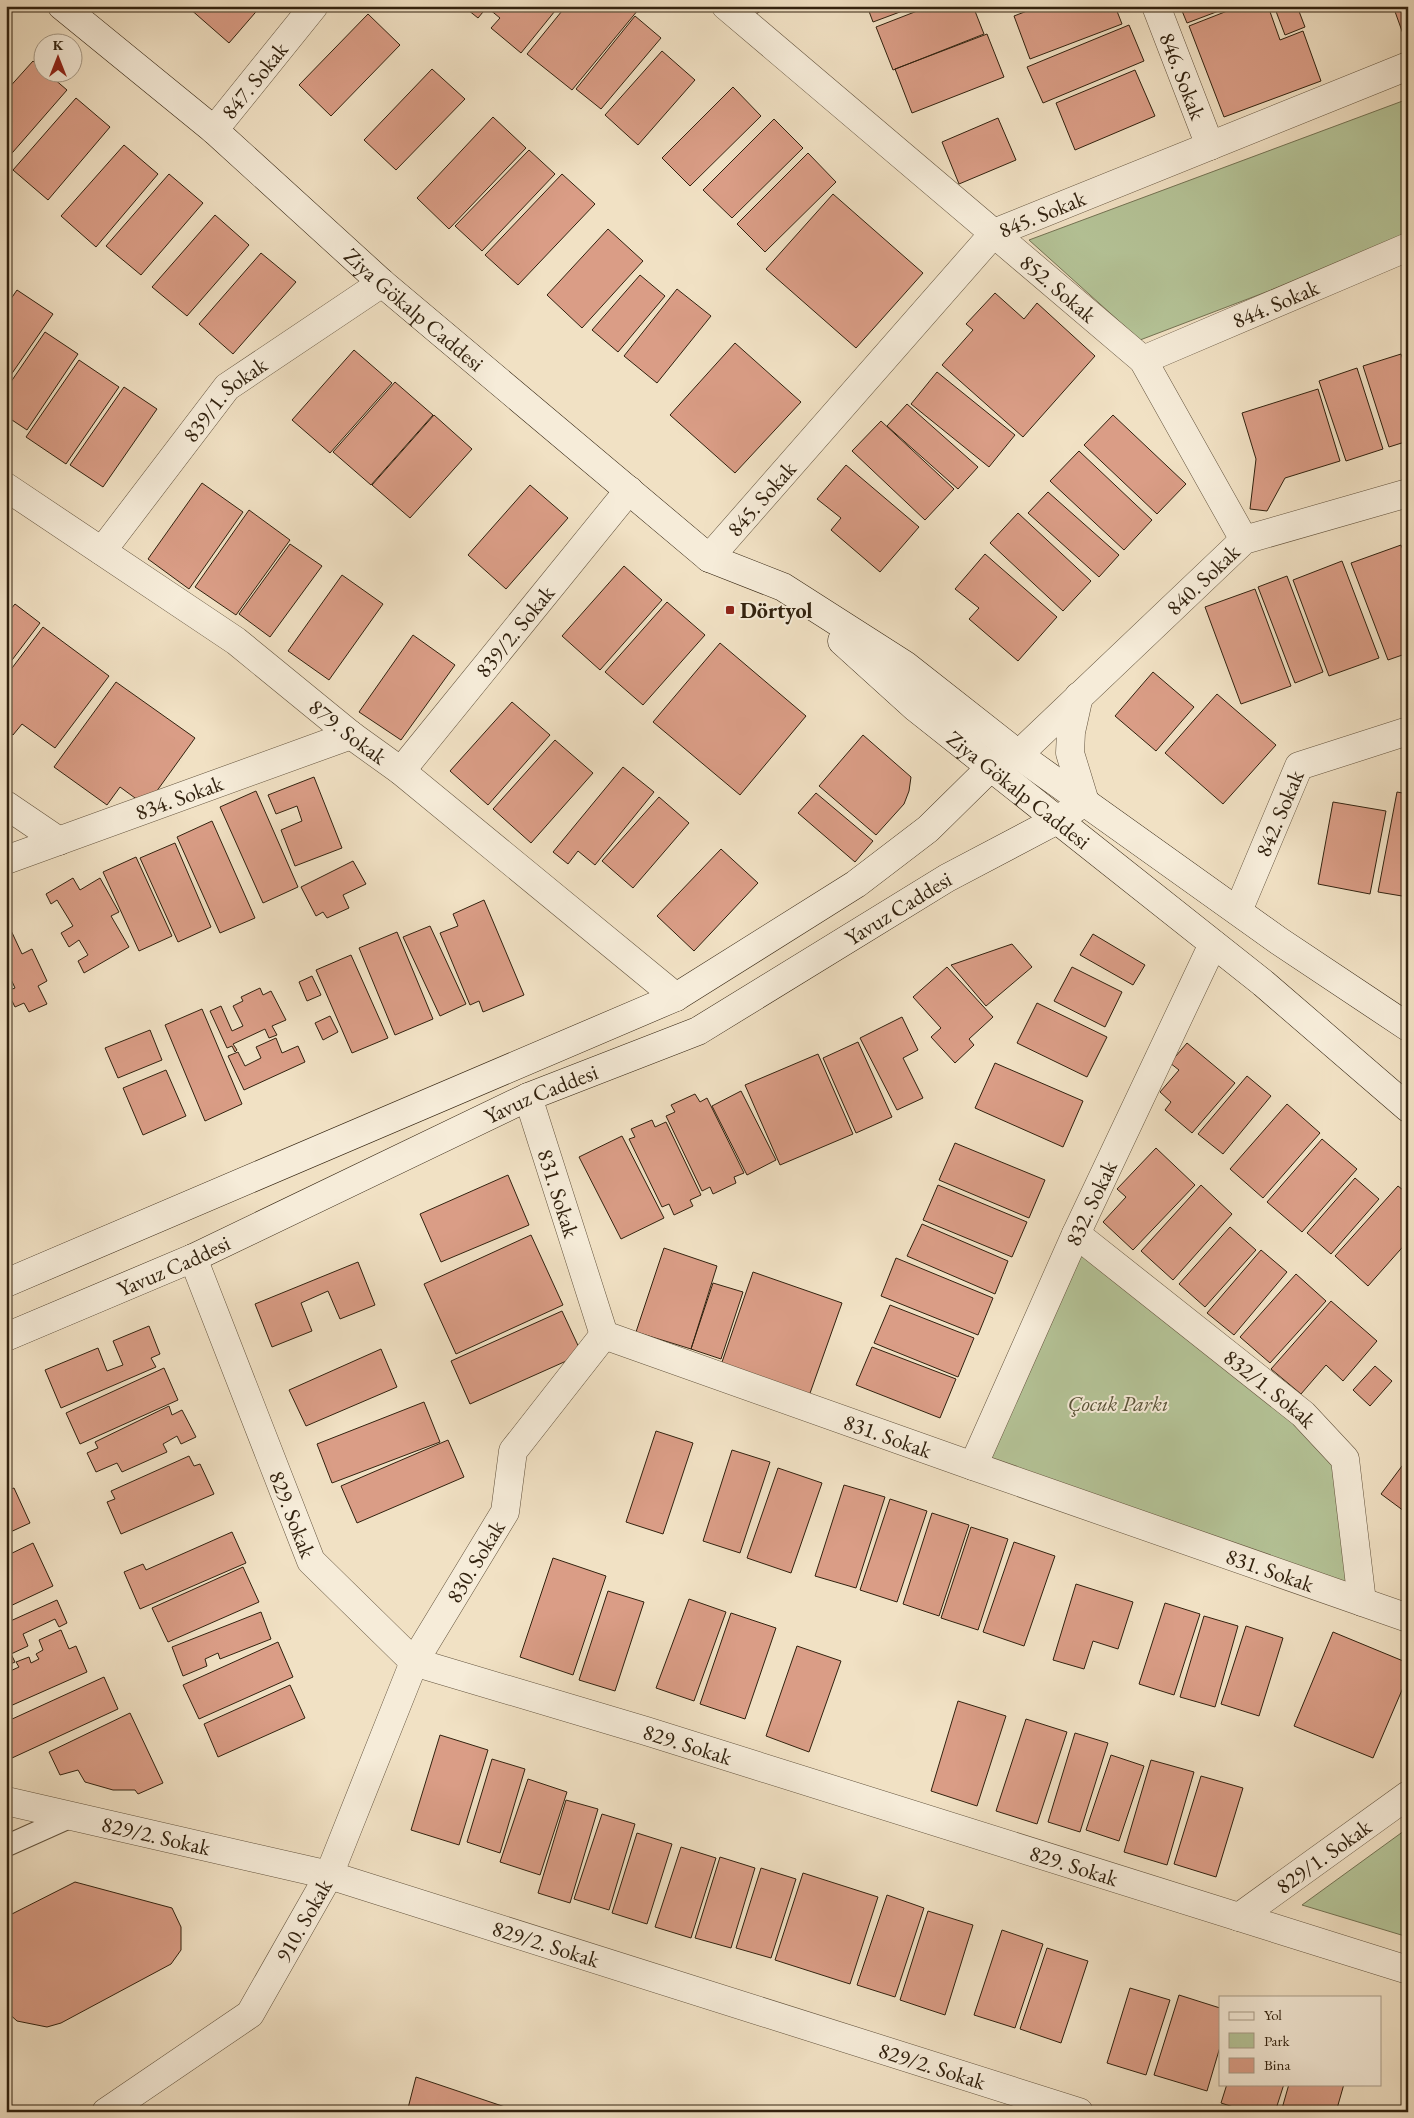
<svg xmlns="http://www.w3.org/2000/svg" width="1414" height="2118" font-family="'EB Garamond',serif">
	<style>
		.green { fill: #b5c498; stroke: #747354 }
		.building { fill: #da9d86; stroke: #32220f }
		.lines { fill: none; stroke-linecap: round; stroke-linejoin: round }
		.lane-casing { stroke: #62523c; stroke-width: 23 }
		.street-casing { stroke: #62523c; stroke-width: 29 }
		.secondary-casing { stroke: #32220f; stroke-width: 29 }
		.lane { stroke: #f6ecd9; stroke-width: 21 }
		.street { stroke: #f6ecd9; stroke-width: 28 }
		.secondary { stroke: #f6ecd9; stroke-width: 28 }
		.poi-dot { fill: #8f2418; stroke: #f6ecd9; stroke-width: 2 }
		.labels { text-anchor: middle; stroke-width: 4; stroke-linejoin: round; paint-order: stroke }
		.street-label { font-size: 22px; fill: #32220f; stroke: #f6ecd9 }
		.poi-label { font-size: 22px; font-weight: bold; fill: #32220f; stroke: #f6ecd9; text-anchor: start }
		.park-label { font-size: 22px; font-style: italic; fill: #595338; stroke: #f6ecd9 }
	</style>
	<rect width="100%" height="100%" fill="#f1e1c4"/>
	<filter id="stains"><feTurbulence type="fractalNoise" baseFrequency=".004" numOctaves="4"/><feColorMatrix values="0 0 0 0 .2 0 0 0 0 .09 0 0 0 0 .02 0 0 0 .5 -.17"/></filter>
	<radialGradient id="worn" r=".72"><stop offset=".6" stop-color="#630" stop-opacity="0"/><stop offset="1" stop-color="#630" stop-opacity=".3"/></radialGradient>
	<!-- green -->
	<path class="green" d="M1408,99v139l-268,102 -111,-100z
		M1076,1234l269,225 17,143 -389,-136z
		M1408,1828v109l-106,-32z"/>
	<!-- building -->
	<path class="building" d="M190,6h71l-32,37 -40,-35z
		M463,6h25l-10,12z
		M491,6h68l-38,47 -30,-25 9,-10 -11,-9z
		M566,6h67l5,4 -66,80 -45,-36z
		M747,6h23l-18,10z
		M867,6h49l-43,16z
		M930,6h43l11,28 -91,36 -17,-43z
		M1040,6h75l7,18 -92,35 -16,-43z
		M1180,6h52l-45,17z
		M1240,6h28l12,34 23,-9 18,50 -97,36 -35,-91z
		M1274,6h23l8,21 -20,8z
		M1393,6h15v38l-1,1z
		M368,14l32,31 -69,71 -32,-31z
		M635,16l26,22 -60,71 -25,-20z
		M1129,25l15,36 -101,42 -16,-36z
		M987,34l17,43 -92,36 -17,-44z
		M662,51l33,29 -57,65 -33,-30z
		M33,61l9,8v3h4l21,18 -61,70v-69z
		M432,69l33,30 -69,71 -32,-30z
		M1135,70l20,46 -80,34 -19,-47z
		M733,87l28,29 -71,70 -28,-28z
		M76,98l34,29 -62,73 -35,-30z
		M493,117l33,31 -77,81 -32,-31z
		M998,118l18,42 -57,24 -17,-42z
		M774,119l29,29 -71,70 -29,-28z
		M124,145l34,29 -62,73 -35,-31z
		M529,150l26,24 -73,77 -27,-25z
		M808,153l28,29 -71,70 -28,-28z
		M169,174l34,29 -62,72 -35,-29z
		M562,174l33,30 -77,81 -33,-30z
		M833,194l90,79 -67,75 -90,-79z
		M215,215l34,30 -62,71 -35,-29z
		M608,229l35,32 -61,67 -35,-33z
		M261,253l35,29 -63,72 -34,-30z
		M640,275l25,21 -47,56 -26,-22z
		M677,289l34,27 -54,67 -33,-27z
		M17,290l36,24 -47,68v-76z
		M995,293l29,26 13,-16 58,53 -72,81 -81,-72 31,-35 -7,-6z
		M45,332l33,22 -51,76 -21,-14v-27z
		M735,343l66,59 -66,71 -65,-58z
		M354,350l38,33 -62,70 -38,-33z
		M1401,354l7,20v67l-19,6 -26,-81z
		M79,360l40,27 -53,77 -40,-27z
		M1357,368l26,81 -37,12 -27,-80z
		M937,372l78,63 -26,32 -78,-63z
		M395,382l38,33 -62,70 -38,-33z
		M124,387l33,22 -54,78 -33,-22z
		M1318,389l22,72 -55,17 -18,33 -17,-2 6,-50 -14,-46z
		M907,404l71,63 -20,22 -71,-63z
		M434,415l38,34 -62,69 -38,-33z
		M1113,415l73,69 -29,30 -73,-69z
		M881,421l73,68 -29,31 -73,-69z
		M1079,451l73,69 -28,30 -74,-69z
		M846,465l73,62 -39,45 -49,-42 10,-12 -24,-19z
		M202,483l41,29 -54,77 -41,-30z
		M530,485l38,33 -62,71 -38,-34z
		M1048,492l71,63 -20,22 -71,-64z
		M249,510l41,30 -54,75 -41,-28z
		M1018,513l73,68 -28,30 -73,-68z
		M290,544l32,22 -52,71 -31,-23z
		M1401,545l7,17v91l-20,7 -37,-97z
		M985,554l72,63 -39,44 -49,-42 10,-11 -24,-19z
		M1342,561l37,97 -50,18 -36,-96z
		M624,566l38,34 -62,70 -38,-34z
		M342,575l41,29 -54,76 -41,-29z
		M1287,576l36,96 -28,11 -37,-96z
		M1255,589l36,97 -50,18 -36,-97z
		M667,602l38,33 -62,70 -38,-33z
		M15,604l25,19 -34,45v-53z
		M43,627l66,49 -54,72 -33,-24 -9,11 -7,-5v-54z
		M413,635l42,30 -54,75 -42,-28z
		M720,643l86,73 -66,79 -87,-73z
		M1153,672l41,35 -38,44 -41,-35z
		M116,682l79,56 -49,68 -26,-19 -13,18 -53,-38z
		M1217,694l59,51 -53,59 -58,-51z
		M512,702l38,33 -62,70 -38,-34z
		M863,735l48,42 -2,14 -5,13 -28,31 -57,-49z
		M555,740l38,33 -62,70 -38,-34z
		M623,767l31,25 -59,73 -17,-14 -10,13 -15,-12z
		M314,777l28,71 -47,18 -14,-36 21,-9 -5,-15 -21,8 -8,-19z
		M256,791l42,96 -35,16 -43,-96z
		M1397,792l11,2v103l-30,-5z
		M816,793l57,48 -18,21 -57,-49z
		M659,797l30,26 -56,65 -31,-27z
		M1333,802l53,9 -16,83 -52,-10z
		M212,821l43,97 -35,15 -43,-96z
		M175,843l36,84 -33,15 -38,-84z
		M721,849l37,34 -64,68 -37,-35z
		M136,857l36,79 -33,15 -36,-79z
		M353,861l13,23 -23,11 6,13 -22,10 -4,-6 -7,4 -15,-29z
		M73,878l7,12 20,-12 19,34 -8,4 18,31 -45,26 -6,-12 10,-6 -9,-15 -10,7 -8,-14 12,-7 -16,-26 -6,4 -5,-10z
		M484,900l40,95 -41,17 -4,-11 -9,4 -30,-72 18,-7 -5,-12z
		M8,924l14,30 10,-5 15,32 -9,5 9,18 -18,8 -5,-9 -9,4 -8,-16 8,-3 -6,-13 -3,2v-52z
		M430,926l36,78 -26,12 -37,-79z
		M397,932l36,87 -38,16 -36,-87z
		M1093,934l52,31 -12,20 -53,-30z
		M1012,944l20,23 -46,39 -35,-41z
		M351,955l37,83 -36,15 -36,-83z
		M947,967l46,50 -24,22 5,6 -19,18 -24,-26 10,-9 -28,-31z
		M1072,967l50,25 -17,35 -51,-26z
		M312,976l9,19 -14,6 -8,-19z
		M260,988l3,7 8,-4 15,29 -14,6 5,9 -8,3 -4,-9 -32,15 4,6 -2,2 -3,-6 -5,2 -17,-37 11,-5 11,25 11,-5 -10,-20 10,-5 -2,-4z
		M1037,1003l70,34 -20,40 -70,-34z
		M202,1009l40,95 -37,17 -40,-96z
		M330,1016l8,16 -15,8 -8,-17z
		M902,1017l16,33 -15,8 20,40 -26,12 -37,-72z
		M150,1030l12,30 -44,18 -13,-30z
		M276,1038l6,15 16,-7 7,16 -61,28 -16,-34 10,-4 7,14 16,-8 -5,-11z
		M858,1042l34,75 -36,16 -33,-75z
		M1187,1043l48,40 -43,50 -27,-23 6,-8 -11,-10 19,-22 -9,-7z
		M818,1054l35,80 -73,31 -35,-80z
		M995,1063l88,38 -20,46 -88,-39z
		M166,1070l20,46 -43,19 -20,-47z
		M1247,1076l24,20 -48,58 -25,-20z
		M741,1091l35,69 -29,15 -35,-69z
		M695,1094l5,8 7,-4 37,75 -10,4 2,6 -23,11 -3,-7 -8,4 -36,-75 9,-4 -4,-7z
		M1287,1104l33,29 -57,65 -33,-29z
		M652,1120l3,7 11,-5 35,73 -11,5 3,6 -19,9 -5,-11 -7,3 -33,-68 6,-2 -4,-8z
		M622,1136l42,82 -43,21 -42,-82z
		M1322,1139l35,30 -55,63 -35,-30z
		M955,1143l90,37 -16,38 -90,-38z
		M1156,1148l39,37 -62,65 -30,-28 23,-25 -9,-8z
		M508,1175l21,50 -88,37 -21,-48z
		M1355,1178l24,21 -48,55 -24,-21z
		M938,1185l89,37 -15,35 -89,-37z
		M1201,1185l31,29 -59,66 -32,-29z
		M1398,1186l10,8v47l-40,45 -33,-30z
		M922,1224l86,37 -13,33 -88,-38z
		M1230,1227l26,23 -51,57 -26,-23z
		M531,1235l32,70 -107,49 -32,-70z
		M664,1248l53,18 -26,83 -55,-17z
		M1261,1250l26,22 -53,63 -27,-22z
		M896,1258l97,40 -15,37 -97,-39z
		M358,1262l17,43 -35,14 -12,-28 -27,12 11,28 -40,16 -17,-43z
		M753,1272l89,31 -33,93 -88,-31z
		M1296,1274l30,27 -56,62 -30,-26z
		M713,1283l30,9 -22,67 -30,-10z
		M1331,1301l46,40 -34,40 -17,-16 -25,29 -30,-25z
		M890,1305l84,33 -16,39 -84,-34z
		M562,1311l20,43 -112,50 -19,-43z
		M149,1326l11,28 -9,4 5,9 -95,41 -16,-38 53,-22 9,23 16,-6 -10,-24z
		M872,1347l84,32 -16,39 -84,-33z
		M381,1349l16,38 -91,39 -17,-36z
		M1375,1366l17,15 -22,25 -17,-16z
		M164,1368l14,32 -98,44 -14,-31z
		M424,1402l16,40 -108,41 -15,-39z
		M169,1406l3,9 10,-5 14,27 -15,7 -4,-8 -14,8 4,8 -45,20 -5,-9 -21,9 -9,-19 11,-5 -3,-6z
		M656,1431l37,12 -30,91 -37,-12z
		M448,1440l16,37 -107,46 -16,-37z
		M732,1450l38,12 -30,91 -37,-12z
		M189,1456l5,10 6,-2 14,30 -93,40 -14,-32 8,-3 -4,-8z
		M1408,1458v56l-27,-20z
		M778,1468l44,15 -31,90 -44,-15z
		M844,1485l41,12 -29,91 -41,-12z
		M14,1488l16,35 -24,11v-43z
		M890,1499l37,12 -30,91 -37,-12z
		M932,1513l37,12 -30,91 -36,-12z
		M971,1527l37,12 -30,91 -37,-12z
		M232,1532l14,31 -106,46 -16,-37 19,-8 3,6z
		M1014,1542l41,14 -31,90 -41,-14z
		M33,1543l20,43 -47,22v-52z
		M553,1558l53,18 -33,99 -53,-18z
		M243,1567l16,35 -91,40 -16,-34z
		M1076,1584l57,18 -15,47 -25,-8 -9,28 -31,-9z
		M608,1591l36,11 -29,89 -36,-11z
		M689,1599l37,13 -32,89 -38,-13z
		M57,1600l10,23 -8,4 -4,-8 -32,15 5,12 -17,8 4,8 -9,4v-43z
		M1165,1603l35,11 -26,81 -35,-11z
		M261,1612l10,27 -51,20 -2,-6 -13,6 2,7 -24,10 -11,-29z
		M731,1613l45,15 -31,91 -45,-15z
		M1204,1616l34,10 -23,81 -35,-10z
		M1246,1626l37,12 -24,78 -38,-12z
		M61,1630l8,19 7,-3 11,26 -79,35 4,9 -6,3v-46l13,-6 -3,-5 13,-5 2,6 8,-4 -3,-5 7,-4 -4,-10z
		M1333,1632l75,31v13l-35,82 -79,-32z
		M278,1642l15,35 -94,42 -16,-34z
		M797,1646l44,15 -32,91 -43,-16z
		M104,1677l14,32 -106,49 -6,-13v-19l6,-3 -2,-3z
		M290,1685l15,33 -87,39 -14,-33z
		M958,1701l48,15 -29,90 -46,-15z
		M130,1713l33,70 -25,11 -3,-4h-22l-28,-8 -7,-12 -18,5 -11,-23z
		M1026,1719l41,13 -30,92 -41,-13z
		M1075,1733l33,10 -28,89 -32,-10z
		M440,1735l48,15 -29,95 -48,-15z
		M1111,1755l33,11 -25,75 -33,-11z
		M492,1759l33,10 -25,84 -33,-11z
		M1151,1760l43,12 -27,93 -43,-13z
		M1201,1776l42,12 -27,89 -42,-13z
		M528,1779l39,13 -27,83 -40,-13z
		M566,1800l32,9 -28,94 -32,-10z
		M602,1814l33,10 -26,86 -35,-11z
		M637,1833l35,11 -25,80 -35,-11z
		M681,1847l35,11 -25,80 -36,-11z
		M720,1857l35,11 -24,80 -36,-10z
		M761,1868l35,11 -25,79 -35,-10z
		M803,1873l75,24 -28,87 -75,-24z
		M75,1882l97,26 9,19v23l-10,14 -110,59 -14,4 -30,-6 -11,-10v-94z
		M887,1895l37,13 -29,89 -38,-12z
		M928,1911l45,14 -28,90 -45,-15z
		M1002,1930l41,14 -28,84 -41,-13z
		M1047,1948l41,13 -27,82 -41,-14z
		M1130,1988l40,12 -24,75 -39,-12z
		M1179,1995l41,13v39l-13,44 -53,-16z
		M416,2077l104,35h-113z
		M1227,2084h57l-9,28h-26l-28,-9z
		M1289,2084h55l-8,28h-55z"/>
	<g class="lines">
		<!-- lane casing -->
		<g class="lane-casing">
			<path id="lane" d="M6,1846l67,-30"/>
		</g>
		<!-- street casing -->
		<g class="street-casing">
			<g id="street">
				<path id="s1" d="M726,6l417,354 101,180"/>
				<path id="s2" d="M1156,6l54,140"/>
				<path id="s3" d="M214,130l100,-124"/>
				<path id="s4" d="M1143,360l265,-113"/>
				<path id="s5" d="M6,487l230,154 115,94 50,36 275,226"/>
				<path id="s6" d="M102,551l125,-164 155,-104"/>
				<path id="s7" d="M709,558l285,-325 414,-167"/>
				<path id="s8" d="M997,765l22,-11 225,-214 164,-47"/>
				<path id="s9" d="M401,771l228,-281"/>
				<path d="M6,805l53,36"/>
				<path d="M1057,820l28,-18 -15,-49 1,-21 8,-36"/>
				<path id="s10" d="M6,860l345,-125"/>
				<path id="s11" d="M1238,911l61,-145 109,-35"/>
				<path id="s12" d="M528,1097l76,238 369,131 435,152"/>
				<path id="s13" d="M1076,1234l227,180 42,45 17,143"/>
				<path id="s14" d="M193,1258l118,303 103,101 232,69 762,239"/>
				<path id="s15" d="M973,1466l103,-232 137,-290"/>
				<path id="s16" d="M6,1801l323,74 750,237"/>
				<path id="s17" d="M1239,1917l169,-122"/>
				<path id="s18" d="M106,2112l144,-98 79,-139 85,-213 91,-150 8,-61 91,-116"/>
			</g>
		</g>
		<!-- secondary casing -->
		<g class="secondary-casing">
			<g id="secondary">
				<path id="s19" d="M62,6l152,124 168,153 327,275 74,29 122,78 122,96 252,180 129,86"/>
				<path id="s20" d="M842,641l74,67 347,275 145,125"/>
				<path d="M6,1283l670,-286 180,-113 72,-55 63,-62"/>
				<path id="s21" d="M6,1337l187,-79 335,-161 170,-66 249,-153 110,-58"/>
			</g>
		</g>
		<!-- lane -->
		<use href="#lane" class="lane"/>
		<!-- street -->
		<use href="#street" class="street"/>
		<!-- secondary -->
		<use href="#secondary" class="secondary"/>
	</g>
	<!-- markers -->
	<rect class="poi-dot" x="725" y="605" width="10" height="10" rx="2.5"/>
	<g class="labels">
		<!-- street labels -->
		<g class="street-label">
			<text dy="8" stroke="none"><textPath href="#s2" startOffset="75">846. Sokak</textPath></text>
			<text dy="8" stroke="none"><textPath href="#s3" startOffset="64">847. Sokak</textPath></text>
			<text dy="8" stroke="none"><textPath href="#s7" startOffset="484">845. Sokak</textPath></text>
			<text dy="8" stroke="none"><textPath href="#s1" startOffset="436">852. Sokak</textPath></text>
			<text dy="8" stroke="none"><textPath href="#s4" startOffset="144">844. Sokak</textPath></text>
			<text dy="8" stroke="none"><textPath href="#s19" startOffset="465">Ziya Gökalp Caddesi</textPath></text>
			<text dy="8" stroke="none"><textPath href="#s6" startOffset="196">839/1. Sokak</textPath></text>
			<text dy="8" stroke="none"><textPath href="#s7" startOffset="79">845. Sokak</textPath></text>
			<text dy="8" stroke="none"><textPath href="#s8" startOffset="278">840. Sokak</textPath></text>
			<text dy="8" stroke="none"><textPath href="#s9" startOffset="180">839/2. Sokak</textPath></text>
			<text dy="8" stroke="none"><textPath href="#s5" startOffset="421">879. Sokak</textPath></text>
			<text dy="8" stroke="none"><textPath href="#s20" startOffset="231">Ziya Gökalp Caddesi</textPath></text>
			<text dy="8" stroke="none"><textPath href="#s10" startOffset="184">834. Sokak</textPath></text>
			<text dy="8" stroke="none"><textPath href="#s11" startOffset="106">842. Sokak</textPath></text>
			<text dy="8" stroke="none"><textPath href="#s21" startOffset="992">Yavuz Caddesi</textPath></text>
			<text dy="8" stroke="none"><textPath href="#s21" startOffset="588">Yavuz Caddesi</textPath></text>
			<text dy="8" stroke="none"><textPath href="#s12" startOffset="101">831. Sokak</textPath></text>
			<text dy="8" stroke="none"><textPath href="#s15" startOffset="288">832. Sokak</textPath></text>
			<text dy="8" stroke="none"><textPath href="#s21" startOffset="182">Yavuz Caddesi</textPath></text>
			<text dy="8" stroke="none"><textPath href="#s13" startOffset="248">832/1. Sokak</textPath></text>
			<text dy="8" stroke="none"><textPath href="#s12" startOffset="551">831. Sokak</textPath></text>
			<text dy="8" stroke="none"><textPath href="#s14" startOffset="275">829. Sokak</textPath></text>
			<text dy="8" stroke="none"><textPath href="#s18" startOffset="681">830. Sokak</textPath></text>
			<text dy="8" stroke="none"><textPath href="#s12" startOffset="956">831. Sokak</textPath></text>
			<text dy="8" stroke="none"><textPath href="#s14" startOffset="755">829. Sokak</textPath></text>
			<text dy="8" stroke="none"><textPath href="#s16" startOffset="154">829/2. Sokak</textPath></text>
			<text dy="8" stroke="none"><textPath href="#s17" startOffset="104">829/1. Sokak</textPath></text>
			<text dy="8" stroke="none"><textPath href="#s14" startOffset="1160">829. Sokak</textPath></text>
			<text dy="8" stroke="none"><textPath href="#s18" startOffset="282">910. Sokak</textPath></text>
			<text dy="8" stroke="none"><textPath href="#s16" startOffset="559">829/2. Sokak</textPath></text>
			<text dy="8" stroke="none"><textPath href="#s16" startOffset="964">829/2. Sokak</textPath></text>
		</g>
		<!-- poi labels -->
		<g class="poi-label">
			<text x="740" y="618">Dörtyol</text>
		</g>
		<!-- park labels -->
		<g class="park-label">
			<text x="1118" y="1411">Çocuk Parkı</text>
		</g>
	</g>
	<!-- margin -->
	<rect width="1414" height="2118" fill="none" stroke="#f1e1c4" stroke-width="25"/>
	<rect x="8" y="8" width="1399" height="2103" fill="none" stroke="#32220f" stroke-width="2.5"/>
	<rect x="12" y="12" width="1389" height="2093" fill="none" stroke="#32220f"/>
	<!-- legend -->
	<rect x="1219" y="1996" width="162" height="90" fill="#f6ecd9" stroke="#a89b88"/>
	<rect x="1229" y="2012" width="25" height="8" fill="#f6ecd9" stroke="#a89b88"/>
	<text x="1264" y="2020" font-size="15" fill="#32220f">Yol</text>
	<rect x="1229" y="2033" width="25" height="15" fill="#b5c498" stroke="#a89b88"/>
	<text x="1264" y="2046" font-size="15" fill="#32220f">Park</text>
	<rect x="1229" y="2058" width="25" height="15" fill="#da9d86" stroke="#a89b88"/>
	<text x="1264" y="2070" font-size="15" fill="#32220f">Bina</text>
	<!-- north arrow -->
	<g transform="translate(58 58)"><circle r="24" fill="#f6ecd9" stroke="#a89b88"/>
	<path d="M0-4L9 19L0 12L-9 19Z" fill="#8f2418"/>
	<text y="-8" font-size="14" font-weight="bold" text-anchor="middle" fill="#32220f">K</text>
	</g>
	<rect width="100%" height="100%" filter="url(#stains)"/>
	<rect width="100%" height="100%" fill="url(#worn)"/>
</svg>
